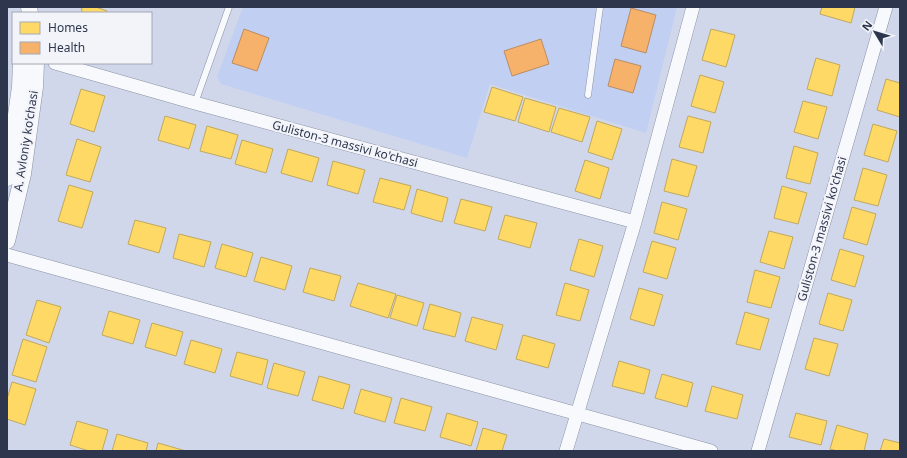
<svg xmlns="http://www.w3.org/2000/svg" width="907" height="458" font-family="'Noto Sans',sans-serif">
	<style>
		.built { fill: #c1cff3 }
		.homes { fill: #ffd966; stroke: #c0a85e }
		.health { fill: #f6b26b; stroke: #ba8d62 }
		.lines { fill: none; stroke-linecap: round; stroke-linejoin: round }
		.service-casing { stroke: #8b92a4; stroke-width: 7 }
		.minor-casing { stroke: #8b92a4; stroke-width: 14 }
		.tertiary-casing { stroke: #8b92a4; stroke-width: 17 }
		.service { stroke: #f8f9fc; stroke-width: 6 }
		.minor { stroke: #f8f9fc; stroke-width: 13 }
		.tertiary { stroke: #f8f9fc; stroke-width: 16 }
		.labels { text-anchor: middle; stroke-width: 4; stroke-linejoin: round; paint-order: stroke }
		.street-label { font-size: 12px; fill: #2d364c; stroke: #f2f4fa }
	</style>
	<rect width="100%" height="100%" fill="#d0d7ea"/>
	<!-- built -->
	<path class="built" d="M243,7h434l-31,126 -156,-49 -23,74 -246,-74 -4,-7z"/>
	<!-- homes -->
	<path class="homes" d="M84,7h12l11,4v2h-24l-2,-4z
		M822,7h33l-4,16 -31,-9z
		M711,29l24,6 -9,32 -24,-7z
		M816,58l24,7 -8,31 -25,-7z
		M700,75l24,7 -9,31 -24,-7z
		M886,79l14,4v34l-23,-7z
		M492,87l31,10 -8,24 -31,-9z
		M81,89l24,7 -11,36 -24,-8z
		M525,98l31,9 -7,25 -31,-10z
		M803,101l24,6 -9,32 -24,-7z
		M559,108l31,9 -8,25 -31,-10z
		M165,116l31,9 -7,24 -31,-9z
		M688,116l23,6 -8,31 -24,-6z
		M597,121l25,8 -10,31 -24,-8z
		M873,124l24,7 -9,31 -24,-7z
		M207,126l31,9 -7,24 -31,-8z
		M77,139l24,8 -11,35 -24,-7z
		M242,140l31,9 -7,24 -31,-9z
		M794,146l24,7 -8,31 -24,-6z
		M288,149l31,9 -7,24 -31,-9z
		M672,159l25,7 -9,31 -24,-6z
		M585,160l24,8 -9,31 -25,-8z
		M333,161l32,9 -7,24 -31,-9z
		M863,168l24,7 -9,31 -24,-6z
		M380,178l31,8 -7,24 -31,-8z
		M69,185l24,7 -11,36 -24,-7z
		M782,186l25,7 -9,31 -24,-6z
		M417,189l31,9 -6,24 -31,-9z
		M461,199l31,8 -7,24 -31,-8z
		M662,202l25,7 -9,31 -24,-7z
		M852,207l24,7 -9,31 -24,-7z
		M505,215l32,8 -7,25 -32,-9z
		M135,220l31,8 -7,25 -31,-9z
		M769,231l24,6 -9,32 -24,-7z
		M179,234l32,8 -7,25 -31,-9z
		M579,239l24,7 -9,31 -24,-7z
		M652,241l24,7 -9,31 -24,-7z
		M222,244l31,9 -7,24 -31,-9z
		M840,249l24,7 -9,31 -24,-7z
		M261,257l31,9 -7,24 -31,-9z
		M310,268l31,8 -7,25 -31,-9z
		M755,270l25,7 -9,31 -24,-6z
		M358,283l38,11 -8,24 -38,-12z
		M565,283l24,7 -9,31 -24,-6z
		M639,288l24,7 -9,31 -24,-7z
		M828,293l24,7 -9,31 -24,-7z
		M397,295l27,8 -7,23 -27,-8z
		M37,300l24,7 -12,36 -23,-8z
		M430,304l31,9 -6,24 -32,-8z
		M109,311l31,9 -7,24 -31,-9z
		M745,312l24,7 -9,31 -24,-6z
		M472,317l31,8 -7,25 -31,-9z
		M152,323l31,9 -7,24 -31,-9z
		M523,335l32,9 -7,24 -32,-9z
		M814,338l24,6 -9,32 -24,-7z
		M23,339l24,8 -11,35 -24,-7z
		M191,340l31,9 -7,24 -31,-9z
		M237,352l31,8 -6,25 -32,-9z
		M619,361l31,9 -6,24 -32,-8z
		M274,363l31,9 -7,24 -31,-8z
		M662,374l31,9 -6,24 -32,-9z
		M319,376l31,9 -7,24 -31,-9z
		M12,382l24,7 -11,36 -18,-6v-20z
		M712,386l31,9 -6,24 -32,-8z
		M361,389l31,9 -7,24 -31,-9z
		M401,398l31,9 -7,24 -31,-8z
		M447,413l31,9 -7,24 -31,-9z
		M796,413l31,8 -6,24 -32,-8z
		M77,421l31,9 -6,21h-13l-19,-6z
		M837,425l31,9 -4,17h-27l-7,-2z
		M483,428l24,7 -5,16h-26z
		M117,434l31,9 -2,8h-34z
		M884,439l16,4v8h-20z
		M158,443l28,8h-30z"/>
	<!-- health -->
	<path class="health" d="M631,8l25,7 -10,38 -25,-7z
		M244,29l25,9 -12,33 -25,-8z
		M541,39l8,25 -37,12 -8,-25z
		M615,59l26,7 -8,27 -25,-7z"/>
	<g class="lines">
		<!-- service casing -->
		<g class="service-casing">
			<path id="service" d="M588,95l12,-88
				M195,103l34,-96"/>
		</g>
		<!-- minor casing -->
		<g class="minor-casing">
			<path id="minor" d="M55,63l140,40 440,119
				M7,255l704,196
				M566,451l69,-229 58,-215
				M758,451l128,-444"/>
		</g>
		<!-- tertiary casing -->
		<g class="tertiary-casing">
			<path id="tertiary" d="M29,7l1,6
				M7,178l13,-91 1,-24
				M7,241l16,-67 12,-87 1,-24"/>
		</g>
		<!-- service -->
		<use href="#service" class="service"/>
		<!-- minor -->
		<use href="#minor" class="minor"/>
		<!-- tertiary -->
		<use href="#tertiary" class="tertiary"/>
	</g>
	<g class="labels">
		<!-- street labels -->
		<g class="street-label">
			<text transform="translate(26 141) rotate(-81)" y="4">A. Avloniy ko'chasi</text>
			<text transform="translate(345 144) rotate(15)" y="4">Guliston-3 massivi ko'chasi</text>
			<text transform="translate(822 229) rotate(-74)" y="4">Guliston-3 massivi ko'chasi</text>
		</g>
	</g>
	<!-- border -->
	<rect width="907" height="458" fill="none" stroke="#2d364c" stroke-width="16"/>
	<!-- legend -->
	<rect x="12" y="12" width="140" height="52" fill="#f2f4fa" stroke="#a3a8b4"/>
	<rect x="20" y="22" width="20" height="12" fill="#ffd966" stroke="#a3a8b4"/>
	<text x="48" y="32" font-size="12" fill="#2d364c">Homes</text>
	<rect x="20" y="42" width="20" height="12" fill="#f6b26b" stroke="#a3a8b4"/>
	<text x="48" y="52" font-size="12" fill="#2d364c">Health</text>
	<!-- north arrow -->
	<g transform="translate(875 32) rotate(308)" stroke="#f2f4fa" stroke-width="3" paint-order="stroke">
	<path d="M0-3L7 15L0 10L-7 15Z" fill="#2d364c"/>
	<text y="-6" font-size="11" font-weight="bold" text-anchor="middle" fill="#2d364c">N</text>
	</g>
</svg>
